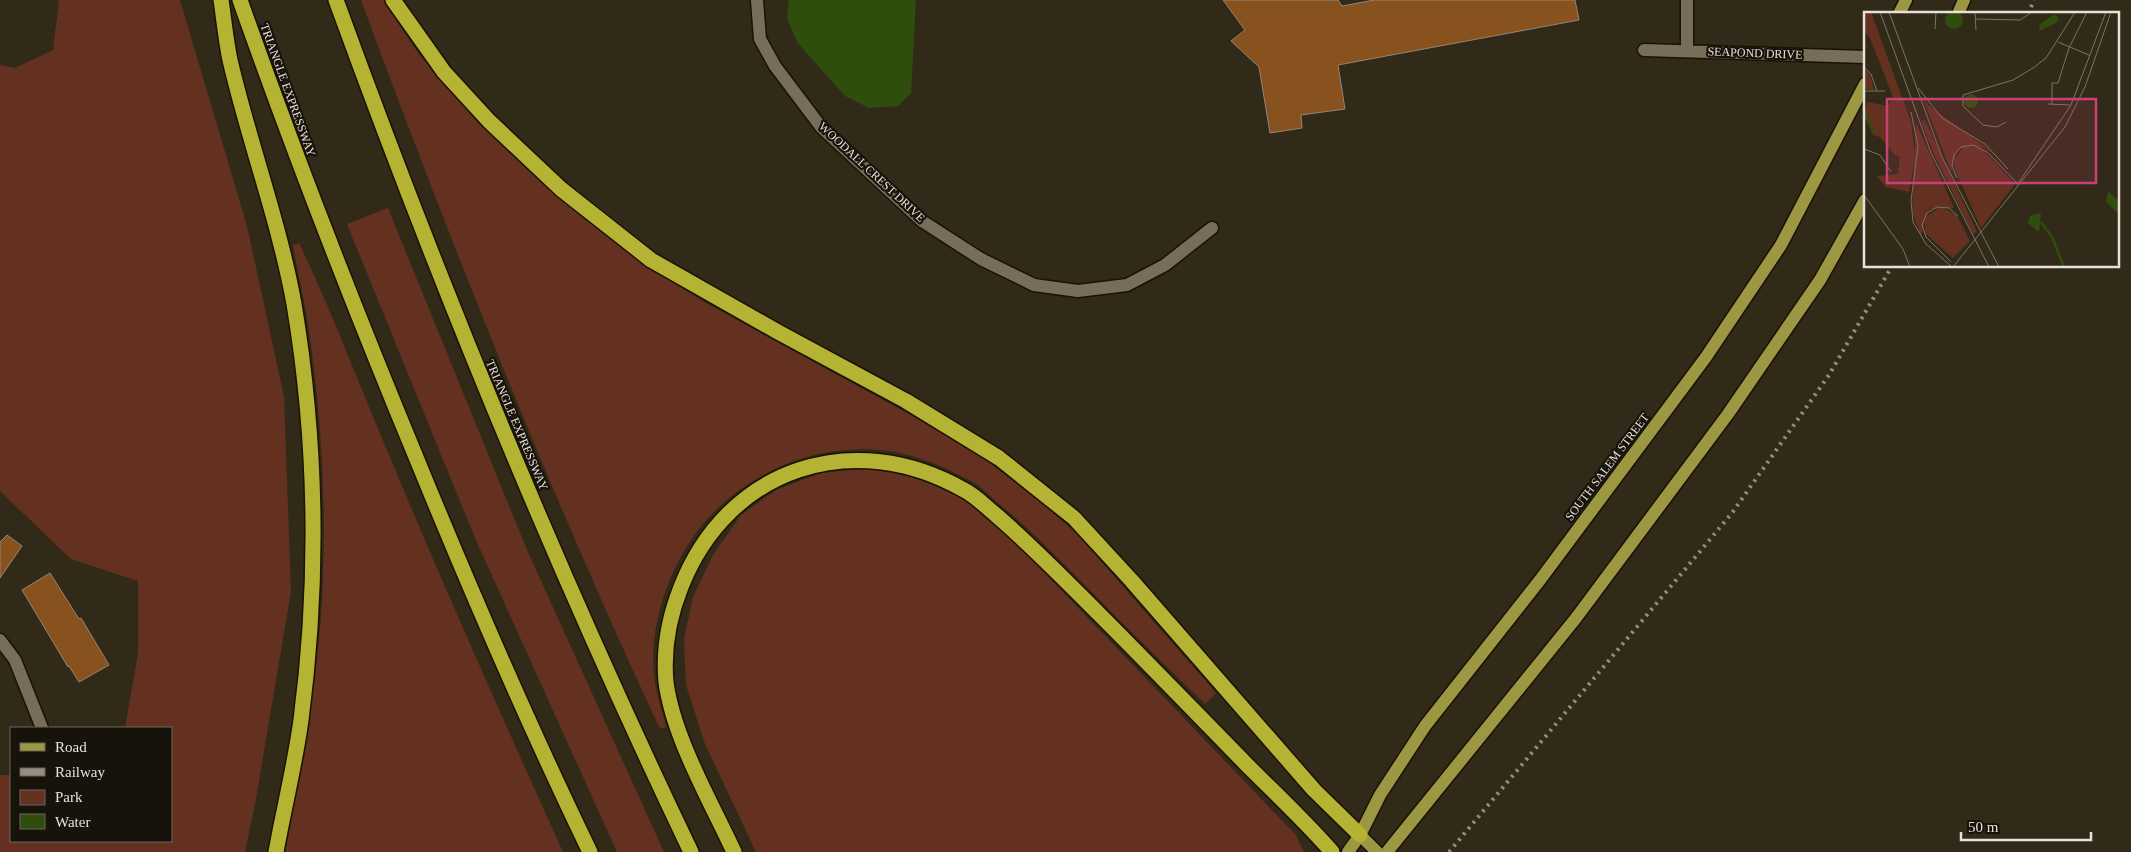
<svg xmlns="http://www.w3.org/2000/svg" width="2131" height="852" font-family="'Times New Roman',serif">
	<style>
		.green { fill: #643121 }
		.water { fill: #2f4e0e }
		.building { fill: #87521d; stroke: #978475 }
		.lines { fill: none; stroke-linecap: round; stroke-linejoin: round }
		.minor-casing { stroke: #1a1203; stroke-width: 15 }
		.primary-casing { stroke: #1a1203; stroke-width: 15 }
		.motorway-casing { stroke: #1a1203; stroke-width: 18 }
		.minor { stroke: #776d59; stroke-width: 12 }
		.primary { stroke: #9c9743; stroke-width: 12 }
		.motorway { stroke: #b5b334; stroke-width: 15 }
		.rail { stroke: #948e80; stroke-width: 4; stroke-dasharray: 2.5 5; stroke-linecap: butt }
		.labels { text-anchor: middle; stroke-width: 4.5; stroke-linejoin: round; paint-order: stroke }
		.street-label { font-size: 12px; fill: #e7e2d7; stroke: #17130b }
		.inset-river { fill: none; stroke: #2f4e0e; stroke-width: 2.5 }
		.inset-road { fill: none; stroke: #7a7464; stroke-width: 1 }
		.view { fill: #c94074; fill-opacity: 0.15; stroke: #c94074; stroke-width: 2.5 }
		.inset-edge { fill: none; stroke: #e7e2d7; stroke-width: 2.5 }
	</style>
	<rect width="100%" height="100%" fill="#322a18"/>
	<!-- green -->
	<path class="green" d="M59,0h121l67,226 37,171 7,194 -35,208 -11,53h-245v-77h11v66h160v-113h-46l13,-75v-72l-67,-22 -71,-68v-426l15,3 38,-18z
		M361,0h22l35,53 59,69 67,63 104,82 58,36 210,115 66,39 61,47 34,30 139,159 -11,11c-48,-47 -96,-94 -143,-142 -21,-21 -42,-41 -65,-60 -7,-6 -14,-14 -22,-19 -26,-14 -57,-28 -86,-32 -67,-9 -134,17 -179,65 -38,40 -64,110 -55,166 2,15 8,30 11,45l-6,2c-111,-238 -208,-483 -299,-729z
		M388,208l139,342 137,302h-47l-142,-314 -128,-314z
		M299,243c35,73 63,149 95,224 54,129 111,257 169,385h-278c16,-83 32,-166 37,-250 5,-90 0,-182 -13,-271 -4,-29 -11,-57 -16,-86z
		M869,468l48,10 45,20 52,43 282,294 8,17h-548l-51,-108 -19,-59 -2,-45 9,-43 20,-42 28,-40 35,-25 45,-17z"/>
	<!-- water -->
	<path class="water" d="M789,0h127l-5,93 -13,13 -29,2 -24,-12 -48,-54 -10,-24z"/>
	<!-- building -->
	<path class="building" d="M1223,0h115l4,6 32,-6h201l4,20 -241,45 7,44 -44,6 1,13 -32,5 -11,-66 -28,-26 14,-11z
		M7,535l15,11 -22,32v-36z
		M50,573l29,46 2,-1 28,47 -30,17 -10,-16 -1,1 -46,-77z"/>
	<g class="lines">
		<!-- minor casing -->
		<g class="minor-casing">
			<path id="minor" d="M757,0l3,39 15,27 46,61 101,94 59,38 53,26 44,6 49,-6 38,-20 47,-37
				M1687,0v51
				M1644,50l221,7
				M0,640l15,20 27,68"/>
		</g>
		<!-- primary casing -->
		<g class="primary-casing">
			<path id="primary" d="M1899,14l7,-14
				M1958,14l6,-14
				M1360,835l17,17
				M1348,852l12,-17 20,-40 45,-69 115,-146 166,-223 75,-112 84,-161
				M1387,852l189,-234 152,-204 92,-134 45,-80"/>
		</g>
		<!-- motorway casing -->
		<g class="motorway-casing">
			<path id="motorway" d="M221,0c3,20 5,41 9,60 19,82 49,161 64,244 23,138 25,277 7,416 -6,44 -17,88 -25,132
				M240,0c55,156 115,310 178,462 54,132 110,262 172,390
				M336,0c105,289 222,574 355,852
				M393,0l51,72 45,49 72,68 90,71 127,72 128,69 93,57 75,60 57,62 183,210 46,45
				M734,852c-23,-50 -61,-115 -68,-170 -3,-33 3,-65 15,-95 47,-120 173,-160 283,-97 12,6 22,17 32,25 36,31 69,65 103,99 50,50 99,101 149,152 28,28 58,56 84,86"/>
		</g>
		<!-- minor -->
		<use href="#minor" class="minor"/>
		<!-- primary -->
		<use href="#primary" class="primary"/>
		<!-- motorway -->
		<use href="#motorway" class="motorway"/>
		<!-- rail -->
		<path class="rail" d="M2028,14l6,-14
			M1449,852l283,-339 97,-138 63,-109"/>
	</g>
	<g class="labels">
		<!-- street labels -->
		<g class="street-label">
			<text transform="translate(1755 53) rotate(2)" y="4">SEAPOND DRIVE</text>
			<text transform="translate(288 90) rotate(70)" y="4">TRIANGLE EXPRESSWAY</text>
			<text transform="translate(872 172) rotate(43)" y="4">WOODALL CREST DRIVE</text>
			<text transform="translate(517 425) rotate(67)" y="4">TRIANGLE EXPRESSWAY</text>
			<text transform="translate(1607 467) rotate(-53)" y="4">SOUTH SALEM STREET</text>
		</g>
	</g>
	<!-- overview -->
	<g transform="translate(1864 12)">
		<rect width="255" height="255" fill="#322a18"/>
		<path d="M0,0h7l40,110 4,35 -6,35 -23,-5 -9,-11 21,-2 2,-17 -6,-3 -14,-17 -7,-2 -9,-19 3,-14 21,4 5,-9 -23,-59 -6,-7zM0,57l6,5 4,16 -9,-1zM58,84l6,9 64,47 -9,-5 -25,2 -7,22zM61,108l52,112 -4,2 -40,-82 -12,-31zM52,111l38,85 -25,1 -8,27 -9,-24zM99,136h18l34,36 -34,44 -27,-61 1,-9zM77,195l16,8 13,26 -17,17 -28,-25v-16z" fill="#643121"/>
		<path d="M81 8a9 9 0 1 1 18 0a9 9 0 1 1-18 0ZM191,2l4,4 -3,5 -17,8 1,-7zM100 89a7 7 0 1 1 14 0a7 7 0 1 1-14 0ZM244,179l11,10v13l-13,-12zM171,202h6l-2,18 -11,-9 2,-7z" fill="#2f4e0e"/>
		<path class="inset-river" d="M0,99l11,23M177,210l11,15 12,30"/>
		<path class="inset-road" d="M16,0l51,141 58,114M25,0l53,145 57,110M111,0l1,18M112,7l44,1 12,-8M71,17l1,-17M194,30l31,13M0,55l7,7 6,17M54,76l24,30 43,26 23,25M0,79h21M184,92l22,1M188,93v-22h6l11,-35 18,-36M47,100l7,34 -7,55 2,21 13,22 25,22M142,110l-9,5 -14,-2 -20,-19v-11l50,-15 20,-12 13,-10 29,-46M0,137l16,6 11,17M93,166l-5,-12 2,-11 7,-8 12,-2 14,7 31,32M153,173l54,-80 35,-93M0,183l39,54 7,18M87,250l-25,-25 -4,-12 5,-12 10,-6 12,1 9,8M89,255l112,-140 20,-40 26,-75"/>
		<path class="view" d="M23,87h209v84h-209z"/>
		<rect width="255" height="255" class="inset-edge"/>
	</g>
	<!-- legend -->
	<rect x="10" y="727" width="162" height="115" fill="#17130b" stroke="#6a665d"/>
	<rect x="20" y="743" width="25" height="8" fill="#9c9743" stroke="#6a665d"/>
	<text x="55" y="752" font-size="15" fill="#e7e2d7">Road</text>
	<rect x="20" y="768" width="25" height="8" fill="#948e80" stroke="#6a665d"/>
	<text x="55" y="777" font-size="15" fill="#e7e2d7">Railway</text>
	<rect x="20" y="790" width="25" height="15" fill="#643121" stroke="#6a665d"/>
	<text x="55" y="802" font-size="15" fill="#e7e2d7">Park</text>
	<rect x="20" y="814" width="25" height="15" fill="#2f4e0e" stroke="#6a665d"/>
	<text x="55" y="827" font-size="15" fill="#e7e2d7">Water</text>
	<!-- scale -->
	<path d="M1961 832v8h130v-8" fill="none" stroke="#e7e2d7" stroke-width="2.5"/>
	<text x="1968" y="832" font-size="15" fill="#e7e2d7" stroke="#17130b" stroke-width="4" paint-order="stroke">50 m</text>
</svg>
